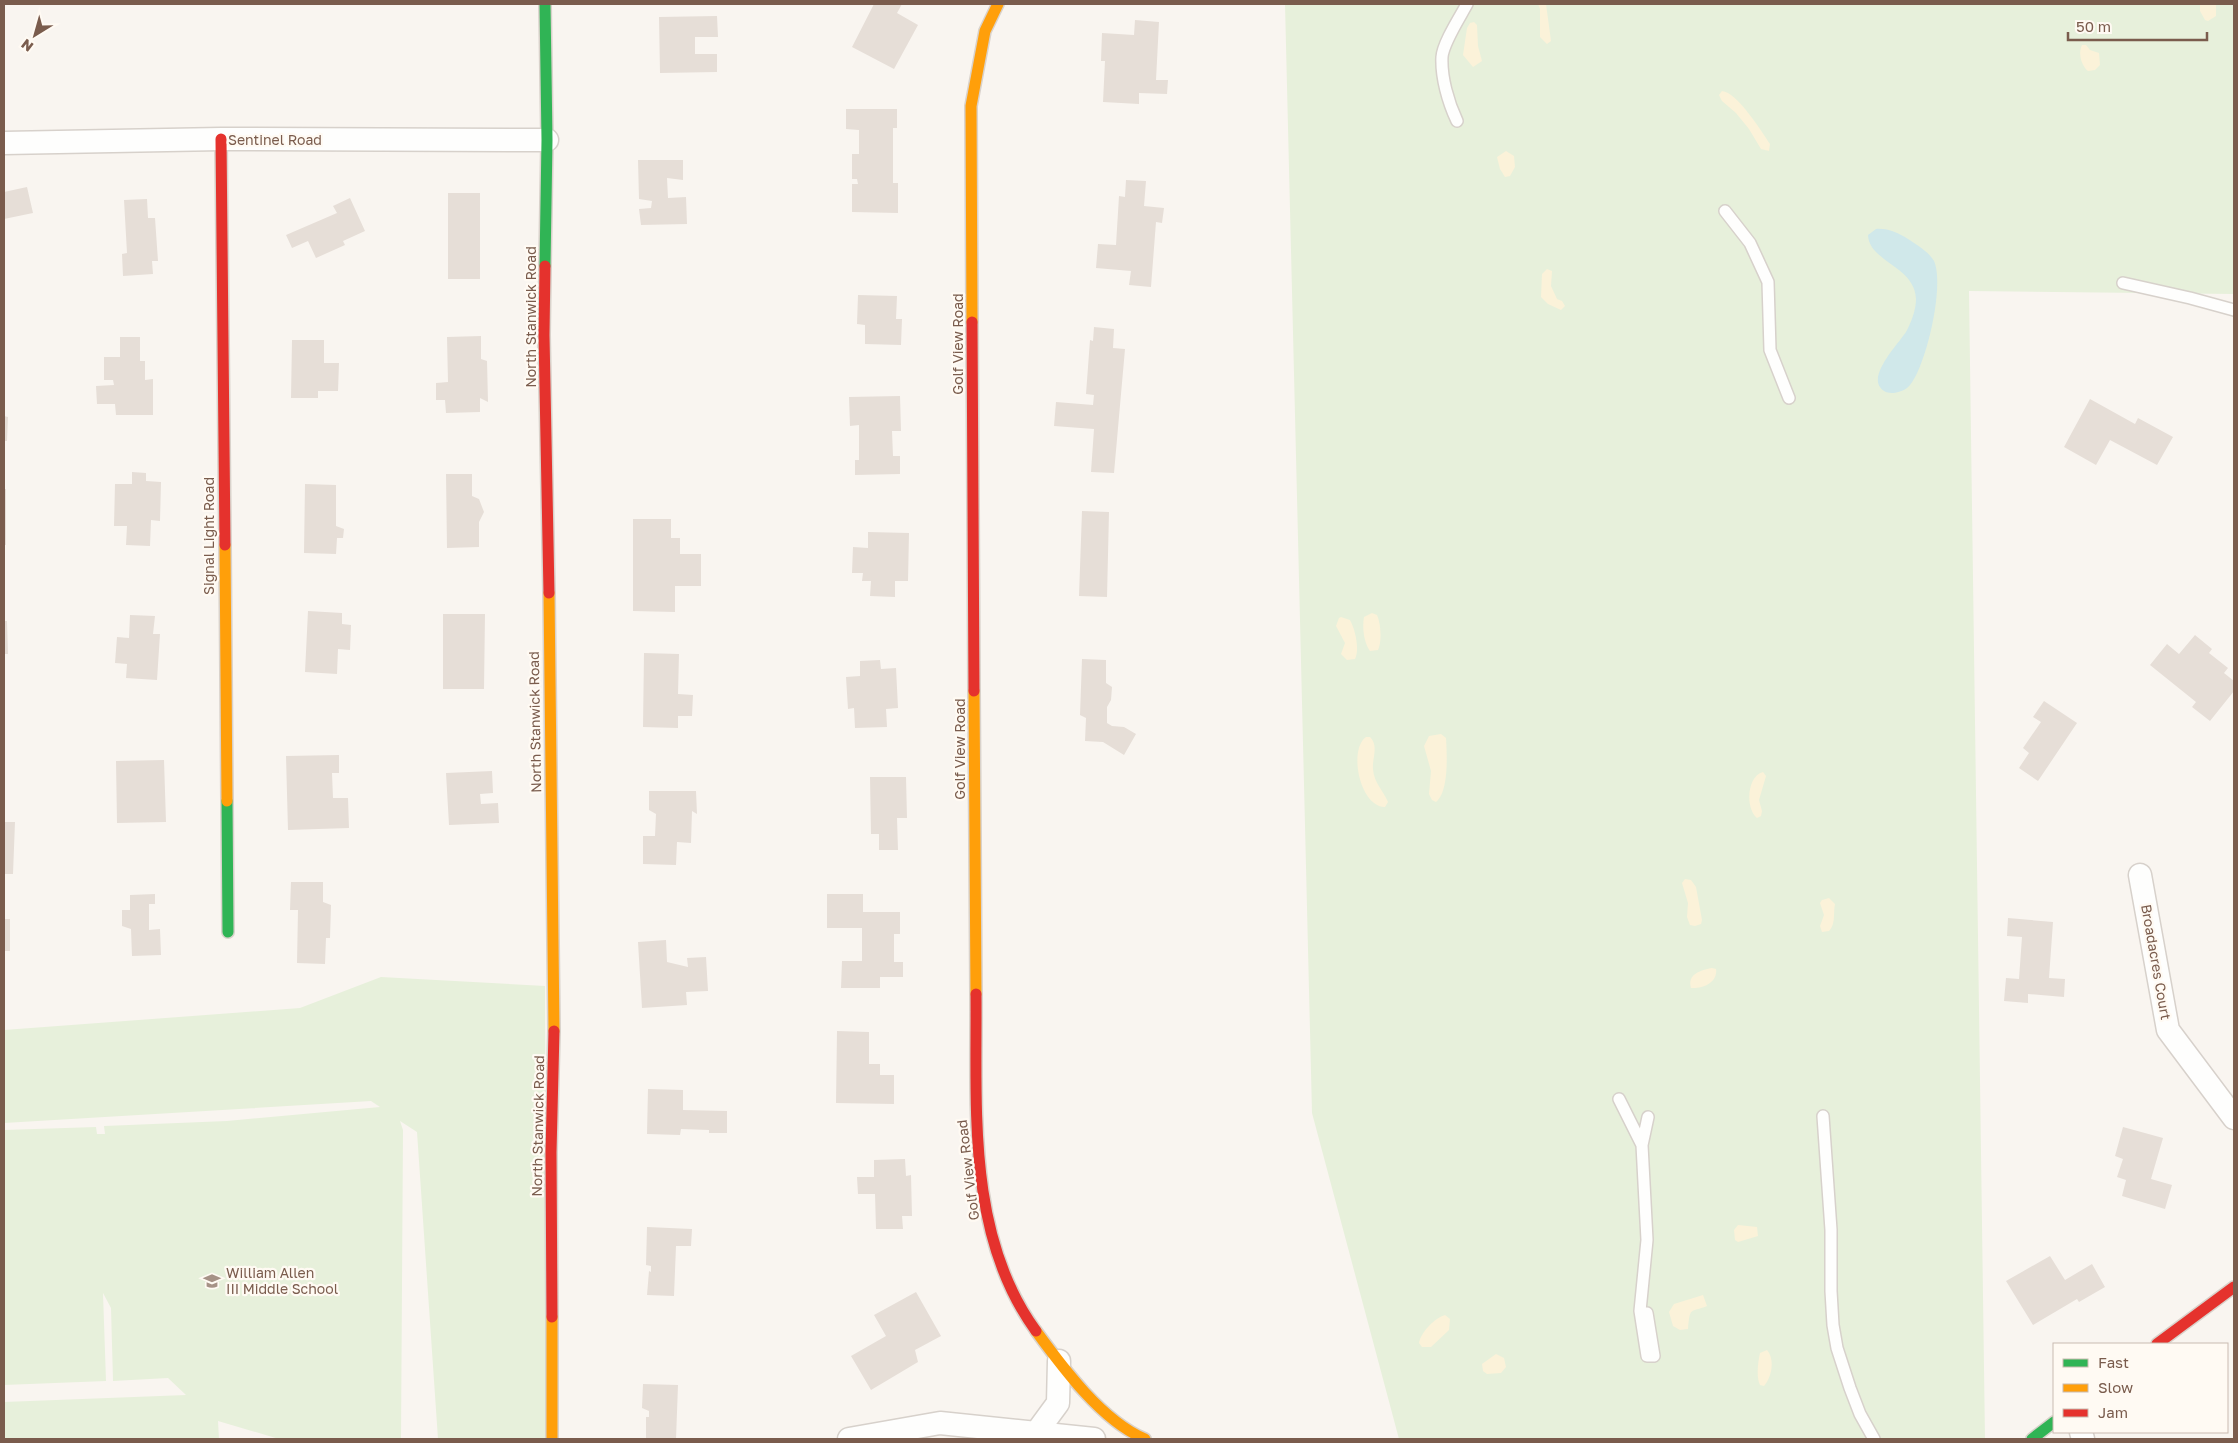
<svg xmlns="http://www.w3.org/2000/svg" width="2238" height="1443" font-family="'Golos Text',sans-serif">
	<style>
		.green { fill: #e7f0db }
		.sand { fill: #fbf2d9 }
		.water { fill: #d0e8ea }
		.building { fill: #e6ded7 }
		.lines { fill: none; stroke-linecap: round; stroke-linejoin: round }
		.lane-casing { stroke: #d7d1cb; stroke-width: 14 }
		.street-casing { stroke: #d7d1cb; stroke-width: 25 }
		.fast-casing { stroke: #d9d2cb; stroke-width: 14 }
		.slow-casing { stroke: #d9d2cb; stroke-width: 14 }
		.jam-casing { stroke: #d9d2cb; stroke-width: 14 }
		.lane { stroke: #fefefd; stroke-width: 11 }
		.street { stroke: #fefefd; stroke-width: 22 }
		.fast { stroke: #30b455; stroke-width: 11 }
		.slow { stroke: #ff9f0a; stroke-width: 11 }
		.jam { stroke: #e5322d; stroke-width: 11 }
		.labels { text-anchor: middle; stroke-width: 4.5; stroke-linejoin: round; paint-order: stroke }
		.street-label { font-size: 14px; fill: #7a5c4d; stroke: #fffaf3 }
		.poi-label { font-size: 14px; fill: #7a5c4d; stroke: #fffaf3; text-anchor: start }
	</style>
	<rect width="100%" height="100%" fill="#f9f5f0"/>
	<!-- green -->
	<path class="green" d="M1285,4h949v290l-265,-3 16,1148h-586l-87,-326z
		M381,977l164,9 1,453h-108l-21,-307 -17,-11 3,9 -2,309h-122l-61,-18 1,18h-215v-37l182,-7 -18,-17 -55,3 -2,-73 -8,-15 3,88 -102,4v-255l92,-3 1,7h8l-1,-8 123,-5 153,-14 -9,-6 -367,22v-93l296,-22z"/>
	<!-- sand -->
	<path class="sand" d="M1538,4h8l5,37 -4,3 -7,-7v-28z
		M2200,4h16v12l-8,5 -3,-1 -5,-9z
		M1474,22l3,3 1,21 4,15 -9,6 -10,-12 4,-27 3,-5z
		M2082,45h4l4,5 9,3 1,12 -5,5 -7,1c-7,-6 -10,-18 -6,-26z
		M1722,91c15,1 40,41 48,53l-1,7 -8,-2 -12,-20 -13,-16 -14,-12 -3,-6z
		M1506,151l8,5 1,11 -5,9 -5,1 -5,-8 -3,-12z
		M1547,269l5,2 -1,15 6,13 5,2 3,5 -4,4 -13,-6 -7,-7 1,-23z
		M1372,613l5,2c4,9 5,27 1,35l-8,1c-6,-8 -8,-23 -6,-34z
		M1341,617l9,3c5,9 10,29 5,39l-8,1 -6,-6 4,-11 -9,-17 3,-8z
		M1441,734l5,4c1,16 3,54 -10,64l-4,-2 -3,-6 2,-23 -7,-25 5,-10z
		M1366,737h4c9,9 2,21 3,32 1,14 10,21 15,33l-3,5c-25,0 -37,-57 -19,-70z
		M1763,772l3,4 -7,24 3,11 -1,5 -4,2c-12,-10 -10,-42 6,-46z
		M1685,879l6,1 5,7 6,33 -1,4 -6,2 -5,-1 -3,-8 1,-14 -6,-20z
		M1829,898l6,6c-2,9 1,20 -6,27l-7,1 -2,-6 4,-11 -4,-12 2,-3z
		M1712,968l4,1c2,14 -14,20 -25,19 -4,-14 10,-18 21,-20z
		M1738,1225l19,2 1,9 -20,6 -3,-2 -1,-10z
		M1703,1295l4,11c-17,7 -17,0 -19,23l-8,1 -7,-4 -4,-14 5,-8z
		M1445,1315l5,4 -1,11 -18,17h-9l-3,-4c2,-11 16,-25 26,-28z
		M1767,1350c8,9 5,27 -3,36l-4,-1c-4,-8 -2,-23 0,-32z
		M1496,1354l8,4 2,9 -5,6 -14,1 -4,-3 -1,-7z"/>
	<!-- water -->
	<path class="water" d="M1876,229c12,-1 22,4 32,10 9,6 21,13 26,22 11,24 -8,105 -24,124 -4,5 -10,7 -16,8 -6,0 -11,-1 -14,-6 -10,-14 18,-43 26,-55 5,-9 10,-22 10,-33 -1,-33 -47,-37 -48,-64z"/>
	<!-- building -->
	<path class="building" d="M874,4h28l-5,9 21,12 -24,44 -42,-22z
		M717,16l1,21h-23v17h22v18l-57,1 -1,-56z
		M1135,20l24,2 -3,58h12l-1,14 -28,-1v11l-36,-2 2,-41h-4l1,-28 32,2z
		M846,109h51v19h-4v55h5v30l-46,-1v-28h6l-1,-5h-5v-25h7v-24l-13,-1z
		M638,160h45v20l-16,-2 1,20 18,-1 1,27 -46,1 -2,-16 12,-1 1,-7 -13,-2z
		M1126,180l20,1 -2,25 20,2 -2,15 -6,-1 -5,65 -22,-2 2,-14 -35,-3 2,-24 18,1 3,-49 6,1z
		M27,187l6,26 -29,6v-27z
		M448,193h32v86h-32z
		M350,198l15,33 -22,10 2,4 -29,13 -8,-17 -16,7 -6,-13 51,-22 -4,-7z
		M147,199l1,19h7l3,43h-6l1,13 -30,2 -1,-22 5,-1 -3,-53z
		M858,295l39,1 -1,23h6l-1,26 -36,-1v-19l-8,-1z
		M1094,327l20,2 -1,19 12,1 -11,124 -23,-1 3,-43 -40,-3 2,-24 37,3 1,-10 -8,-1 4,-54 3,1z
		M481,336v23l6,2 1,41 -8,-4v14l-34,1 -1,-13h-9v-17l12,-1 -1,-45z
		M120,337h20v24h5v19l8,-1v36h-37l-1,-11h-18l-1,-18 18,-1 -1,-5h-9v-23h16z
		M292,340h32v23h15l-1,28h-20v7h-27z
		M900,396l1,35h-9l1,25h7v18l-45,1v-15h4v-35l-9,1 -1,-29z
		M2090,399l45,25 3,-6 35,19 -16,28 -47,-25 -14,25 -32,-18z
		M4,416l4,1 -1,24h-3z
		M132,472l14,1v8l15,1 -1,39 -9,-1 -1,26 -24,-1 1,-19h-13l1,-42h17z
		M446,474h26v22l7,3 5,13 -5,10v25l-32,1z
		M305,484l31,1v41l8,3 -1,9h-6l-1,16 -32,-1z
		M4,489h2v56h-2z
		M1082,511l27,1 -2,85 -28,-1z
		M633,519h38v19h9v16h21v32h-26v26l-42,-1z
		M868,532l41,1 -1,48h-13v16l-25,-1 1,-15h-9l1,-8h-11l1,-26 15,1z
		M308,611l34,2v11l9,1 -1,25 -12,-1 -1,25 -32,-2z
		M443,614h42l-1,75h-41z
		M130,615l25,1 -2,18h7l-3,46 -31,-2 1,-14 -12,-1 2,-26 12,1z
		M4,621h3l1,33h-4z
		M2195,635l17,14 -3,4 19,15 -4,5 10,8v10l-24,30 -18,-14 4,-5 -46,-37 17,-21 12,10z
		M644,653l35,1 -1,40 15,1 -1,21h-14v12l-35,-1z
		M1082,659l24,1v23l6,4 -1,13 -4,7v16l5,3 12,1 12,7 -12,21 -21,-13 -18,-1 1,-23 -6,-3z
		M880,660l1,9 15,-1 2,40 -12,1 1,18 -32,1 -1,-20 -6,1 -2,-32 14,-1v-15z
		M2044,701l33,22 -39,58 -19,-13 10,-15 -6,-5 18,-26 -8,-5z
		M339,755v18h-7l1,25h15l1,30 -61,2 -2,-74z
		M164,760l2,62 -49,1 -1,-62z
		M492,771l1,22 -13,1 1,10 17,-1 1,20 -50,2 -3,-52z
		M870,777h36l1,41h-10l1,32h-19v-16h-8z
		M649,791h47l1,23 -5,-3 -1,32 -14,-1 -1,23 -33,-1v-28h12l1,-22 -7,-4z
		M4,822h11l-2,52h-9z
		M291,882h32v20l8,3 -1,33h-4l-1,26 -28,-1 1,-53h-8z
		M155,894v10h-6v26l11,-1 1,26 -29,1 -1,-27 -9,-3v-16h8v-15z
		M827,894h36v18h37v22h-6v28h9v15h-23v11h-39l1,-27h20v-33h-35z
		M2008,918l45,4 -4,56 16,1 -1,18 -36,-3v9l-24,-2 2,-23 13,1 3,-42 -15,-1z
		M4,919h6v32h-6z
		M666,940l1,22 21,5 -1,-9 19,-1 2,34 -22,1 1,13 -45,3 -4,-66z
		M837,1031l32,1v32h11v11h14v29l-58,-1z
		M648,1089l35,1v20l44,1v22h-18v-3l-28,-1 -1,6 -33,-1z
		M2123,1127l40,11 -12,41 21,6 -7,24 -43,-13 4,-16 -9,-3 6,-18 -8,-3z
		M905,1159l1,17 5,-1 1,41h-10l1,13h-27l-1,-35h-17l-1,-17h17v-17z
		M647,1227l45,2 -1,17h-15l-2,50 -27,-1 2,-24 2,1v-6l-5,-1z
		M2050,1256l15,24 27,-16 13,23 -26,15 -2,-3 -44,26 -27,-44z
		M916,1292l25,44 -26,14 3,12 -47,28 -20,-34 35,-20 -12,-21z
		M643,1384l35,1 -2,54h-30v-22h3v-6l-7,-3z"/>
	<g class="lines">
		<!-- lane casing -->
		<g class="lane-casing">
			<path id="lane" d="M1457,121c-9,-19 -16,-44 -15,-64 1,-14 18,-40 25,-53
				M1725,211l25,32 18,39 2,68 19,48
				M2123,283l67,15 44,12
				M1619,1099l23,46
				M1823,1116l8,114v61l2,34 4,23 13,40 10,26 14,25
				M1647,1313l7,43h-7l-7,-45 7,-71 -5,-95 6,-28"/>
		</g>
		<!-- street casing -->
		<g class="street-casing">
			<path id="street" d="M4,143l217,-4 326,1
				M2140,875l28,155 66,88
				M2081,1432l2,7
				M1036,1433l22,-30 1,-42
				M849,1439l91,-16 154,16"/>
		</g>
		<!-- fast casing -->
		<g class="fast-casing">
			<path id="fast" d="M545,4l2,136 -2,126
				M227,801l1,131
				M2032,1439l22,-17"/>
		</g>
		<!-- slow casing -->
		<g class="slow-casing">
			<path id="slow" d="M972,322l-1,-216 14,-75 13,-27
				M225,545l2,256
				M549,593l5,438
				M974,691l2,303
				M552,1317v122
				M1036,1331c27,37 66,90 109,108"/>
		</g>
		<!-- jam casing -->
		<g class="jam-casing">
			<path id="jam" d="M221,139l4,406
				M545,266l-1,69 5,258
				M972,322l2,369
				M976,994c1,113 -10,241 60,337
				M552,1317l-1,-165 3,-121
				M2157,1344l77,-57"/>
		</g>
		<!-- lane -->
		<use href="#lane" class="lane"/>
		<!-- street -->
		<use href="#street" class="street"/>
		<!-- fast -->
		<use href="#fast" class="fast"/>
		<!-- slow -->
		<use href="#slow" class="slow"/>
		<!-- jam -->
		<use href="#jam" class="jam"/>
	</g>
	<!-- icons -->
	<defs>
		<g id="school-bare" transform="scale(1.35)"><path d="M0-5L7-2L0 1L-7-2ZM-4 1L0 2.5L4 1V4Q0 6-4 4Z" fill="#a69286" stroke="#fffaf3" stroke-width="2.5" paint-order="stroke"/></g>
	</defs>
	<g fill-rule="evenodd">
		<use href="#school-bare" x="212" y="1281"/>
	</g>
	<g class="labels">
		<!-- street labels -->
		<g class="street-label">
			<text x="275" y="145">Sentinel Road</text>
			<text transform="translate(531 317) rotate(-90)" y="5">North Stanwick Road</text>
			<text transform="translate(958 344) rotate(-90)" y="5">Golf View Road</text>
			<text transform="translate(209 536) rotate(-90)" y="5">Signal Light Road</text>
			<text transform="translate(535 722) rotate(-91)" y="5">North Stanwick Road</text>
			<text transform="translate(960 749) rotate(-90)" y="5">Golf View Road</text>
			<text transform="translate(2156 962) rotate(80)" y="5">Broadacres Court</text>
			<text transform="translate(538 1126) rotate(-89)" y="5">North Stanwick Road</text>
			<text transform="translate(968 1170) rotate(-97)" y="5">Golf View Road</text>
		</g>
		<!-- poi labels -->
		<g class="poi-label">
			<text x="226" y="1278">William Allen<tspan x="226" dy="16">III Middle School</tspan></text>
		</g>
	</g>
	<!-- border -->
	<rect width="2238" height="1443" fill="none" stroke="#7a5c4d" stroke-width="10"/>
	<!-- legend -->
	<rect x="2053" y="1343" width="175" height="90" fill="#fffaf3" stroke="#cabbb1"/>
	<rect x="2063" y="1359" width="25" height="8" fill="#30b455" stroke="#cabbb1"/>
	<text x="2098" y="1368" font-size="15" fill="#7a5c4d">Fast</text>
	<rect x="2063" y="1384" width="25" height="8" fill="#ff9f0a" stroke="#cabbb1"/>
	<text x="2098" y="1393" font-size="15" fill="#7a5c4d">Slow</text>
	<rect x="2063" y="1409" width="25" height="8" fill="#e5322d" stroke="#cabbb1"/>
	<text x="2098" y="1418" font-size="15" fill="#7a5c4d">Jam</text>
	<!-- north arrow -->
	<g transform="translate(35 35) rotate(217)" stroke="#fffaf3" stroke-width="4" paint-order="stroke">
	<path d="M0-4L9 19L0 12L-9 19Z" fill="#7a5c4d"/>
	<text y="-8" font-size="14" font-weight="bold" text-anchor="middle" fill="#7a5c4d">N</text>
	</g>
	<!-- scale -->
	<path d="M2068 32v8h139v-8" fill="none" stroke="#7a5c4d" stroke-width="2.5"/>
	<text x="2076" y="32" font-size="15" fill="#7a5c4d" stroke="#fffaf3" stroke-width="4" paint-order="stroke">50 m</text>
</svg>
